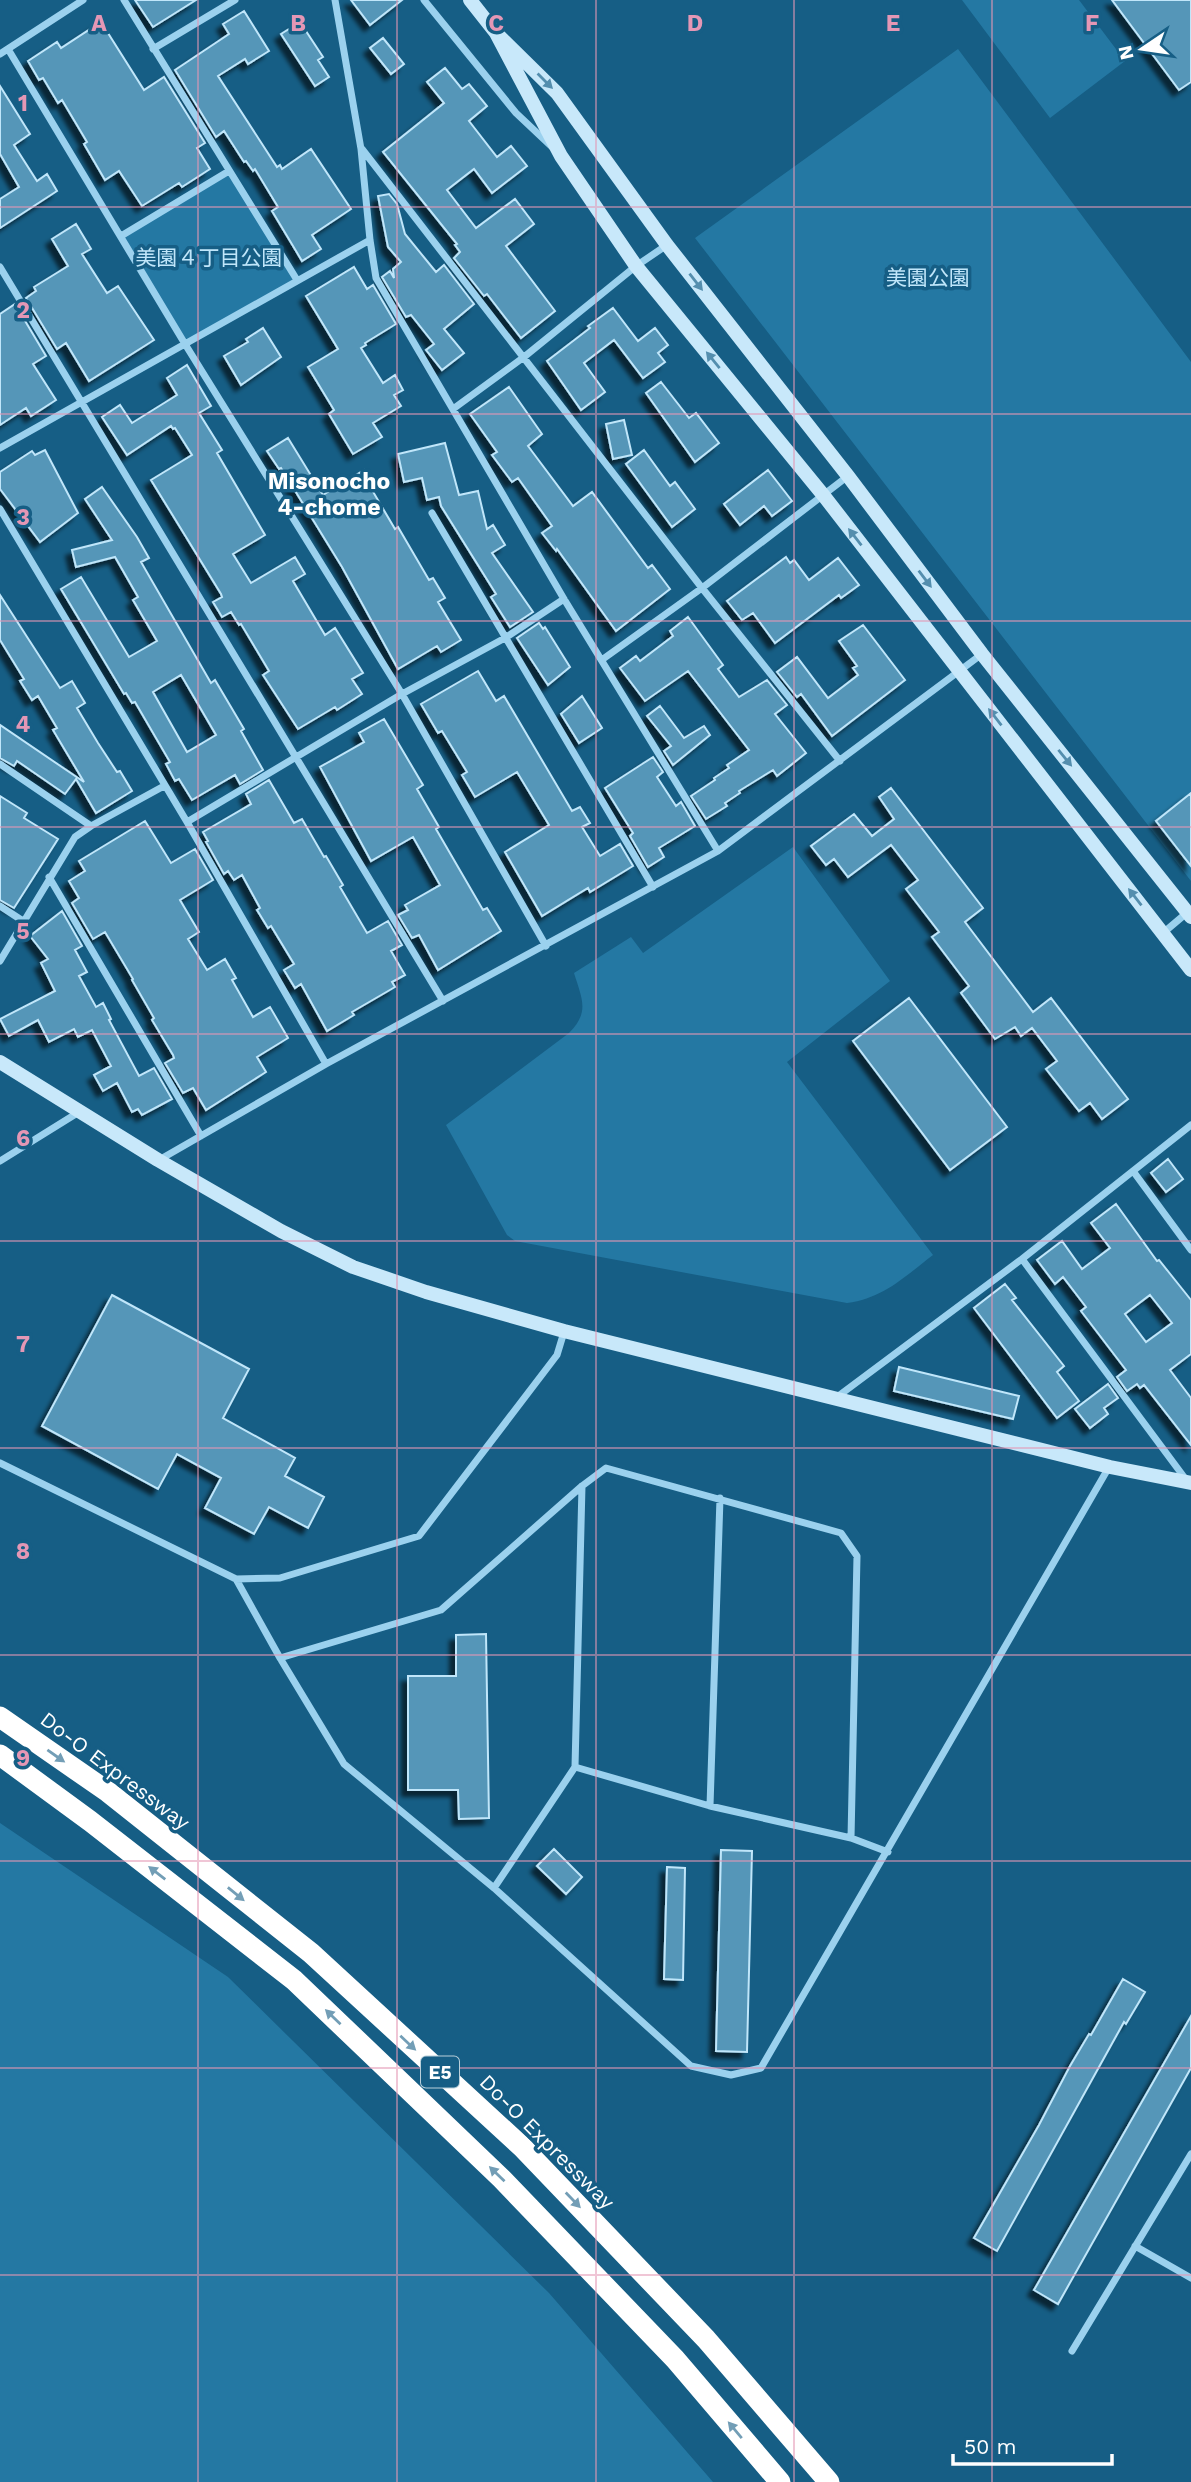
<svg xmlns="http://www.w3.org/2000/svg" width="1191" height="2482" font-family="'Work Sans','Noto Sans JP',sans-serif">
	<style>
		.green { fill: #2478a3 }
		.building { fill: #5496b8; stroke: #c0e6fa; stroke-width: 2; fill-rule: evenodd; filter: url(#shadow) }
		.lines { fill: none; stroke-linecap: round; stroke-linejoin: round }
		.street { stroke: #9bd1ee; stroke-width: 7 }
		.secondary { stroke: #c8e8fa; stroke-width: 14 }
		.highway { stroke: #fff; stroke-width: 21 }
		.oneway { fill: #548eae }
		.oneway2 { fill: #739eb6 }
		.grid { fill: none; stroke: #e497b5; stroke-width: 2; stroke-opacity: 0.55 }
		.labels { text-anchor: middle; stroke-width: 7; stroke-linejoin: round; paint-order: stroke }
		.shield { fill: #165e85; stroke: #b9cfda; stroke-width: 2 }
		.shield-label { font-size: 19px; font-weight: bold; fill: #fff }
		.park-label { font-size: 21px; fill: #c0e6fa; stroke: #165e85 }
		.street-label { font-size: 21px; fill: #fff; stroke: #165e85 }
		.neighbourhood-label { font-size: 23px; font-weight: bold; fill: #fff; stroke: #165e85 }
		.grid-label { font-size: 23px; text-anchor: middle; font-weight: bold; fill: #e497b5; stroke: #165e85; stroke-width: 7; stroke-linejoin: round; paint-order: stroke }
	</style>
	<defs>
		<filter id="shadow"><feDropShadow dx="-6" dy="6" stdDeviation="2" flood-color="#0009"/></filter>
	</defs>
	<rect width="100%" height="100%" fill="#165e85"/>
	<!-- green -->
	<path class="green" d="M962,0h117l46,61 -75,57z
		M958,49l233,313v519l-496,-643z
		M229,171l68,109 -112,64 -64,-108z
		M793,847l97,134 -103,81 146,193c-29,22 -49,43 -86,48l-332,-62 -8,-6 -61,-110 123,-92c21,-21 13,-34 5,-60l57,-36 12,16z
		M0,1823l228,154 321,316 164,189h-713z"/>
	<!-- building -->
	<path class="building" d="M135,0h61l-43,27z
		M351,0h51l-32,25z
		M1112,0h79v82l-12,8z
		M244,11l25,40 -21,13 -3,-5 -27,17 59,91 3,-2 2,4 29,-20 40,60 -39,26 9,14 -19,12 -30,-50 6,-4 -23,-38 -2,2 -7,-10 -2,1 -20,-31 -8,6 -41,-67 54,-36 -6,-10z
		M101,22l43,68 20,-13 41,66 -8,5 13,21 -28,18 -3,-4 -37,23 -23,-35 -14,9 -21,-36 3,-2 -25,-42 -4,3 -15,-25 -4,2 -11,-19 29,-19 4,6z
		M300,22l23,35 -5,3 11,17 -14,9 -34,-52z
		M383,38l21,26 -13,10 -21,-26z
		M445,68l17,21 7,-5 18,22 -18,15 28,36 14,-11 16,20 -35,27 -18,-24 -27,21 29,38 39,-29 19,25 -28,22 49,65 -34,27 -34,-44 -3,2 -30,-38 6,-6 -5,-7 2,-1 -74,-92 61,-49 -17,-21z
		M0,86l30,48 -16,11 23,36 10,-7 10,17 -57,37v-29l19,-12 -19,-33z
		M389,194l8,10 8,30 31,38 8,-7 30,39 -30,25 20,24 -22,17 -16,-20 8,-6 -23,-29 -5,2 -24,-40 8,-6 4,7 -1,-9 8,-7 -13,-15 -10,-51z
		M76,224l15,25 -9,5 25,39 11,-7 36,54 -65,41 -23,-38 -9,6 -31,-51 10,-7 -2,-4 34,-21 -16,-27z
		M354,267l13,22 6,-4 23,39 -31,19 1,2 -5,3 22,35 12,-8 8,15 -9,5 7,11 -28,17 9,14 -29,17 -24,-40 5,-4 -26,-43 30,-18 -32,-53z
		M15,304l31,52 -13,8 23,36 -25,16 -5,-8 -26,17v-111z
		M613,308l25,33 17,-13 13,17 -10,8 7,9 -22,16 -29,-38 -30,23 21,29 -24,18 -34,-49 43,-33 -2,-2z
		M263,328l18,29 -40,28 -17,-29 24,-14 -2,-3z
		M187,365l24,41 -12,7 23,37 -5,3 48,82 -32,19 18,29 44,-26 10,17 -12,7 32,54 10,-7 28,45 -11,6 10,15 -25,16 -2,-3 -37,22 -35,-54 6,-4 -28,-47 -2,1 -8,-13 -9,5 -9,-15 9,-5 -1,-3 -70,-114 41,-25 -17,-27 -2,1 -2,-3 -44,29 -25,-38 18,-12 12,18 45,-28 -10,-17z
		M661,382l28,36 7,-5 23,30 -24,19 -49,-69z
		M509,387l33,47 -14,12 45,60 19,-14 56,76 4,-3 18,24 -54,42 -59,-82 -1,2 -14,-18 10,-7 -34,-48 -6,4 -20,-27 5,-3 -27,-38z
		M624,420l8,35 -19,4 -7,-35z
		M288,438l35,57 41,-25 12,19 -4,1 23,39 3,-2 31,53 4,-2 12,20 -7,4 23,38 -20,12 -4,-6 -39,23 -56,-102 -61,-99 -2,1 -12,-18z
		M445,443l14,52 19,-4 9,38 6,-4 12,20 -13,8 41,59 -23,15 -19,-30 5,-3 -55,-88 -2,-9 -12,3 -5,-22 -18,4 -6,-28z
		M45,450l33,63 -38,29 -40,-53v-17l32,-21 3,4z
		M644,450l26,36 5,-4 20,27 -23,18 -46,-63z
		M768,470l24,31 -20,15 -8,-10 -24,19 -16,-21z
		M102,487l35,50 12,21 -8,4 70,121 4,-3 29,49 -3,2 22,39 -23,14 -5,-9 -43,25 -13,-21 -4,2 -9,-17 4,-2 -35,-60 -3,1 -6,-10 -2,1 -63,-105 20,-12 48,80 28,-16 -24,-41 5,-3 -23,-40 -39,10 -4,-17 40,-10 -27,-41zM181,675l35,60 -29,17 -34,-60z
		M786,557l4,6 4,-3 15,20 29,-22 21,27 -18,13 -2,-3 -64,48 -22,-30 -11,7 -15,-19z
		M0,595l60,93 12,-7 13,22 -8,5 21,35 19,29 3,-1 12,20 -36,22 -20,-34 -11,15 -48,-33 -3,5 -14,-8v-33l84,57 -31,-52 4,-2 -19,-32 -6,4 -12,-19 4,-2 -24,-39z
		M688,617l35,48 -5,4 21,28 28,-17 20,25 -12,9 31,39 -29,23 -4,-6 -34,21 1,2 -15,10 2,3 -21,13 -15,-23 24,-16 -1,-2 15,-10 -2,-3 22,-15 -61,-79 -43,30 -25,-33 16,-12 4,5 33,-25 -3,-5z
		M539,623l4,6 2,-2 25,40 -22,18 -31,-47z
		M863,625l42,55 -73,56 -31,-42 -4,3 -20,-25 20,-15 31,41 30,-23 -5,-7 4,-2 -18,-25z
		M478,671l18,30 8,-5 68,115 8,-4 10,16 -8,4 18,29 20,-12 13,22 -43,26 -2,-4 -46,28 -37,-64 44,-27 -32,-53 -42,25 -13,-22 5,-3 -25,-41 -4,2 -17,-29z
		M582,696l20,32 -23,15 -18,-29z
		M660,706l24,32 20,-12 6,9 -37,30 -9,-14 7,-5 -24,-30z
		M384,719l39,66 -6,4 22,38 -3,2 47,81 4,-2 14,23 -63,39 -19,-35 -7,3 -14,-23 10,-5 -3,-5 35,-20 -27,-48 -42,24 -51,-94 44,-25 -5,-9z
		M653,757l10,15 -6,5 19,29 5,-4 14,24 -36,22 5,9 -16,10 -18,-31 3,-3 -28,-45z
		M269,780l25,43 8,-4 22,38 2,-1 17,29 -3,2 27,46 21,-12 14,24 -11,6 14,24 -13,7 3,5 -43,25 2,3 -27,16 -26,-47 -6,4 -11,-18 10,-6 -23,-38 -3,2 -11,-18 3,-2 -18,-33 -8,5 -6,-9 -4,3 -18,-32 2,-1 -5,-9 48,-28 -5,-10z
		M891,788l92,120 -18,14 68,90 18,-14 77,101 -26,20 -12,-16 -11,8 -33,-42 11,-8 -25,-33 -11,8 -6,-9 -20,12 -34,-46 8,-7 -37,-49 7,-5 -33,-43 12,-9 -27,-35 -43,32 -14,-18 -8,6 -15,-19 43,-32 18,22 22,-17 -15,-22z
		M1191,793v73l-35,-45z
		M0,796l27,17 -3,5 34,21 -44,69 -14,-8z
		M145,821l26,42 24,-14 18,31 -33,20 19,32 -11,7 19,31 18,-11 11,19 -4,2 21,37 17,-10 18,31 -31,19 9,15 -60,38 -13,-22 -10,5 -18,-30 9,-5 -1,-3 -21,-35 2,-2 -22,-38 1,-1 -28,-47 -12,7 -21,-36 7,-5 -10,-17 16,-10 -6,-10z
		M62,911l20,35 -7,4 12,22 -8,4 17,31 7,-4 8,16 -2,1 30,56 15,-8 18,31 -30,16 -4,-6 -6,3 -15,-29 -14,8 -9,-16 17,-9 -19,-36 -14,7 -4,-8 -25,13 -11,-22 -29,16 -9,-17 55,-28 -14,-28 7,-4 -18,-23z
		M909,998l98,129 -57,43 -97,-129z
		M1168,1159l15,20 -17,13 -15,-19z
		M1116,1204l41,57 2,-1 32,40v54l-21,16 21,28v47l-47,-60 -4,3 -3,-4 -10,7 -10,-14 9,-7 -45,-59 5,-4 -23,-30 -8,7 -18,-24 25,-19 20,28 28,-21 -19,-25zM1150,1295l22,28 -26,19 -21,-28z
		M1005,1284l11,14 -4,2 52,66 -7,6 22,29 -22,17 -83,-110z
		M112,1295l137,74 -26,49 72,40 -10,18 39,21 -16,31 -39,-21 -15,27 -49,-26 16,-30 -44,-24 -19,35 -116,-63z
		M899,1367l120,29 -6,23 -119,-28z
		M1108,1384l10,14 -14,10 4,6 -18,14 -15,-19z
		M486,1634l3,184 -30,1 -1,-29h-50v-114h48v-41z
		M554,1849l28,28 -16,17 -29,-28z
		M721,1850l31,1 -5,201 -31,-1z
		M667,1867l18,1 -2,112 -19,-1z
		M1123,1979l22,13 -19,32 -2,-2 -127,229 -23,-13 65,-113 31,-59 19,-32 2,1z
		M1191,2016v52l-133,236 -24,-14z"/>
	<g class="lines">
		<!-- street -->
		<path class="street" d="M124,0l173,280
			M335,0l26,149 9,91 6,38 188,321 154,252
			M424,0l92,113 35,33
			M8,49l177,295 217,350 144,252
			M153,49l82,-49
			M0,54l83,-54
			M362,149l340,439 138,173
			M121,236l108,-65
			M0,267l443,734
			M453,409l71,-52 112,-91 31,-21
			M0,448l370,-208
			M0,509l187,313 139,242
			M432,513l221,374
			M603,659l99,-71 146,-112
			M0,764l91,62
			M187,822l215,-128 103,-56 59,-39
			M49,877l152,259
			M0,906l23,15
			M1163,933l26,-22
			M0,961l75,-124 16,-11 73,-40
			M159,1160l167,-96 392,-213 264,-197
			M0,1161l79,-49
			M1133,1171l58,79
			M1022,1259l165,222
			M837,1397l185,-138 169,-134
			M0,1463l236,116 44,-1 139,-42 138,-181 7,-23
			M582,1486l-7,281 135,39 141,32 37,14
			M236,1579l44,79 64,106 150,124 197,178 40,9 30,-7 348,-601
			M280,1658l161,-48 141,-124 24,-18 235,65 16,23 -6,282
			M710,1806l10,-308
			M494,1888l81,-121
			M1135,2246l56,32
			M1072,2351l119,-197"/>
		<!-- secondary -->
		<path class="secondary" d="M470,0l26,33 61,60 110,152 181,231 134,178 209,263
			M496,33l65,123 75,110 188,230 367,474
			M0,1062l158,98 123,71 72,36 73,25 138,39 546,136 81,16"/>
		<!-- highway -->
		<path class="highway" d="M0,1717l108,75 203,161 211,194 184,192 123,143
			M0,1755l90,66 204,159 208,199 173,180 105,123"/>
	</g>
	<!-- one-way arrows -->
	<defs><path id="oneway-solid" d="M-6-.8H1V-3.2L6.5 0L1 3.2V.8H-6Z" transform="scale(1.75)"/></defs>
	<g class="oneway">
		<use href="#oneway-solid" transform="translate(545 81) rotate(45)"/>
		<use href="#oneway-solid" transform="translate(696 282) rotate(52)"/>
		<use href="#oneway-solid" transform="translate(713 360) rotate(-129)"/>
		<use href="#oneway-solid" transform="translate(855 537) rotate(-128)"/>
		<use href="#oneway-solid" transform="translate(925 579) rotate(53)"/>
		<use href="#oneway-solid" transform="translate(995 717) rotate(-128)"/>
		<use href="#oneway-solid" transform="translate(1065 758) rotate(51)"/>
		<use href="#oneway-solid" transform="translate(1135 897) rotate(-128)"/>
	</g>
	<g class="oneway2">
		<use href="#oneway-solid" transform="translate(56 1756) rotate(35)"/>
		<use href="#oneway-solid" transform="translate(157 1873) rotate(-142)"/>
		<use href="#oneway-solid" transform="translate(236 1894) rotate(39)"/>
		<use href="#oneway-solid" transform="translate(333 2017) rotate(-136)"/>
		<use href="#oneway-solid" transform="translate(408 2043) rotate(43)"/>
		<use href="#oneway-solid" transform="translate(497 2174) rotate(-136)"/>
		<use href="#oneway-solid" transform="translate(573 2200) rotate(46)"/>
		<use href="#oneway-solid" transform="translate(735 2430) rotate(-130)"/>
	</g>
	<!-- grid -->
	<path class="grid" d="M198,0v2482M397,0v2482M596,0v2482M794,0v2482M992,0v2482M0,207h1191M0,414h1191M0,621h1191M0,827h1191M0,1034h1191M0,1241h1191M0,1448h1191M0,1655h1191M0,1861h1191M0,2068h1191M0,2275h1191"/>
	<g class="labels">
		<!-- shield labels -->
		<rect class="shield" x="421" y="2056.5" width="38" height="31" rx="5"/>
		<g class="shield-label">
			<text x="440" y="2079">E5</text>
		</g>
		<!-- park labels -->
		<g class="park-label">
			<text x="209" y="265">美園４丁目公園</text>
			<text x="928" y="285">美園公園</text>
		</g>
		<!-- street labels -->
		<g class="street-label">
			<text transform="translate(115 1771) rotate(37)" y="7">Do-O Expressway</text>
			<text transform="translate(547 2142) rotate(45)" y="7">Do-O Expressway</text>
		</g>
		<!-- neighbourhood labels -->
		<g class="neighbourhood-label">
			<text x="329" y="489">Misonocho<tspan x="329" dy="26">4-chome</tspan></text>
		</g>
	</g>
	<g class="grid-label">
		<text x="99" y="31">A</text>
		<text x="298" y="31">B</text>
		<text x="496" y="31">C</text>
		<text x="695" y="31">D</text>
		<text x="893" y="31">E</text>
		<text x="1092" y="31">F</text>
		<text x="23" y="111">1</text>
		<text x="23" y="318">2</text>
		<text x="23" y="525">3</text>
		<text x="23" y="732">4</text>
		<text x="23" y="939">5</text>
		<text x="23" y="1146">6</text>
		<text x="23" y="1352">7</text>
		<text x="23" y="1559">8</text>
		<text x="23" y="1766">9</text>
	</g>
	<!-- north arrow -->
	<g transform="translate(1142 49) rotate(257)" stroke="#165e85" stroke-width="5" paint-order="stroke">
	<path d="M0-5L12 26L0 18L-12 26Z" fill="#ffffff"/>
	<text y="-10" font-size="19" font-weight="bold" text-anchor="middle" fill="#ffffff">N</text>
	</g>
	<!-- scale -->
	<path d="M953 2454v10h159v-10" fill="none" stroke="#ffffff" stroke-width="3.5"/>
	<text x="964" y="2454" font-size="21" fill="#ffffff" stroke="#165e85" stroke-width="5" paint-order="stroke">50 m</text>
</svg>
